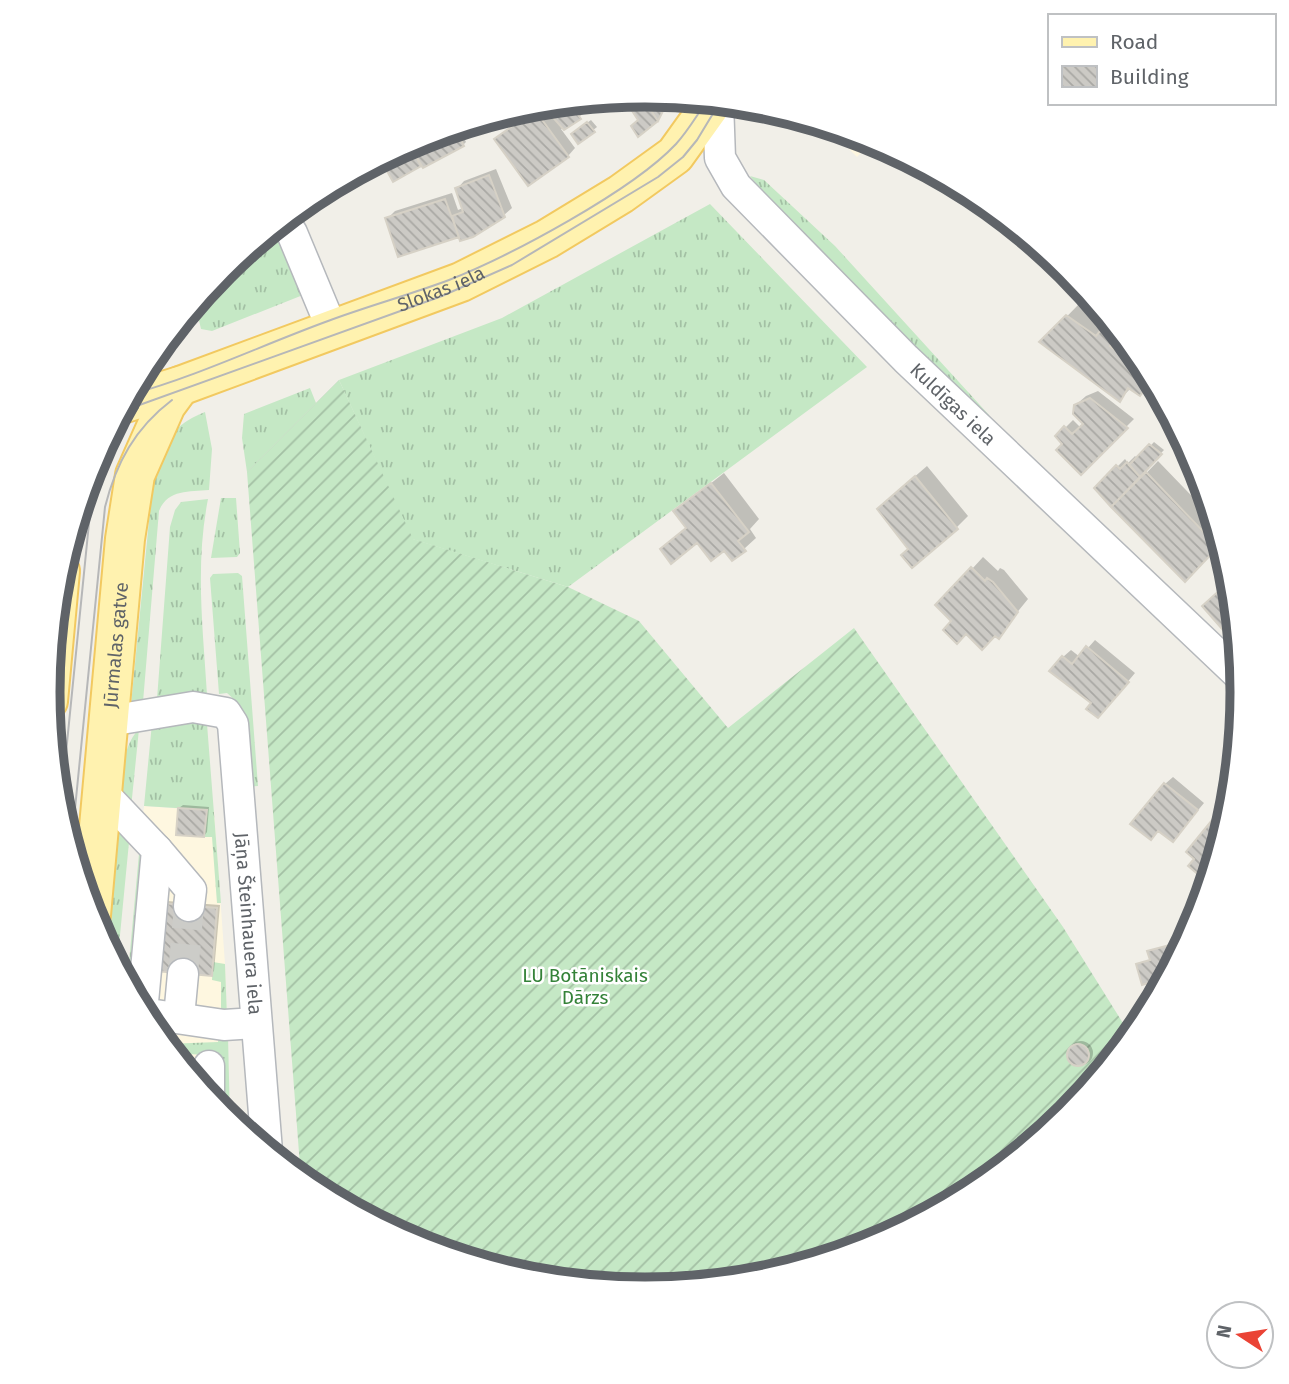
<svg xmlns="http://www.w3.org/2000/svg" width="1289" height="1384" font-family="'Fira Sans',sans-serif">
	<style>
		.commercial { fill: #fef7e0 }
		.grass { fill: url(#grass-tufts) }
		.garden { fill: url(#garden-furrows) }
		.shadow { fill: #0003 }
		.building { fill: url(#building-back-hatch); stroke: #d6d1c6; stroke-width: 2 }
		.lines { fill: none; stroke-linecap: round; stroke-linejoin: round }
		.minor-tunnel { stroke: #ccccc8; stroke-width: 30; stroke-dasharray: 30 15; stroke-linecap: butt }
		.minor-casing { stroke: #b5b8bc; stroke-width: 33 }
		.major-casing { stroke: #f2c960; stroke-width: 42 }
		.minor { stroke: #fff; stroke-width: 30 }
		.major { stroke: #fff2af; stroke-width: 38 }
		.tram { stroke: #b6b7b8; stroke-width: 2 }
		.labels { text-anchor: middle; stroke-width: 5; stroke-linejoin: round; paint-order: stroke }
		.street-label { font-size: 19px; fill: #5f6368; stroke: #fff }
		.park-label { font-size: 19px; fill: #348238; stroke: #fff }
		.rim { fill: none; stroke: #5f6368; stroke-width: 9 }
	</style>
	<defs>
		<pattern id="grass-tufts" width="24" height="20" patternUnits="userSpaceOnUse" patternTransform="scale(1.75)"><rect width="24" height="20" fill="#c5e8c5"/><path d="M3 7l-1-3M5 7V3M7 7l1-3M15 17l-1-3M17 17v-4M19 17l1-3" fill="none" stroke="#a3c0a4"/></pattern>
		<pattern id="garden-furrows" width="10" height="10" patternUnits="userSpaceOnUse" patternTransform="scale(1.75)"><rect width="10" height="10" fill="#c5e8c5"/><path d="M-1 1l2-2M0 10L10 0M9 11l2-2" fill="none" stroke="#a3c0a4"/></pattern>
		<pattern id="building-back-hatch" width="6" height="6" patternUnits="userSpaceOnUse" patternTransform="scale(1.75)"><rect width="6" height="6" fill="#cccac5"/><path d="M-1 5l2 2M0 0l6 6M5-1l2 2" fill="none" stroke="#a9a8a4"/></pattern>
	</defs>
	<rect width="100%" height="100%" fill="#f1efe8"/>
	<!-- commercial -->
	<path class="commercial" d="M826,126l47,14 -16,17z
		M144,806l70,5 11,153 5,156 -82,-97 -8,-180z"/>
	<!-- grass -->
	<path class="grass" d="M750,176l14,4 71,66 154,169 -4,2 -211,-211z
		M710,204l157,163 -299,220 -156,-48 -73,-159 163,-62z
		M274,227l29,68 -91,36 -11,-2 -6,-26 27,-34z
		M176,326l4,18 -25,7z
		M310,388l6,15 -69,69 -5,-34 2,-24z
		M205,412l7,37 -3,41c-20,2 -41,-1 -50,21l-16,191 -12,3 24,-246c14,-24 24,-37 50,-47z
		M221,498h15l4,55 -3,4 -26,1z
		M208,499c-13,66 -5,130 -1,196l-50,4 13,-172 5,-17 6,-8z
		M238,573l4,3 16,210 -14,1 -6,-84 -11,-10 -8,1 -9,-116 3,-4z
		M202,721l5,3 14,179h-4l-5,-66h-8l3,-27 -63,-4 8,-83z
		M139,729l-8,79 -11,-12c3,-24 2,-49 19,-67z
		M118,818l12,14 -13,134 -11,-21z
		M140,843l6,7 -10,152 -9,-18z
		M213,962l12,2 2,53 -6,-6v-29l-9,-2z
		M219,1035l9,1 2,84 -10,-9 1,-18 -16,-38 -33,-2 -7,-9 53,-2z"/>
	<!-- garden -->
	<path class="garden" d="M339,380l74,159 155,48 71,34 89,107 126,-100 209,299 68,109 -64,79 -91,74 -103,55 -112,34 -117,11 -116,-11 -112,-34 -104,-56 -11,-9 -54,-707z"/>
	<!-- shadow -->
	<path class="shadow" d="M645,95l29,3 -17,22h-17l-15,-23z
		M574,102l9,12 -22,15 14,19 -7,8 -72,-17 45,-34z
		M591,120l6,7 -19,15 -2,-11z
		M461,132l5,10 -3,3 -69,34 -5,-8 3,-3z
		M496,169l16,39 -8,7 -44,20 -73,-16 8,-8 57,-18 6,17 5,-2 -6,-19 7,-8z
		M1079,304l29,21 2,-2 31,38 11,20 -12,13 -9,-6 -12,12 -77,-58z
		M1098,391l36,28 -53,53 -24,-36 16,-16 8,8 4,-4 -7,-21 8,-7z
		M1154,442l10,8 -38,39 2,3 30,-31 55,57 7,25 -35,36 -89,-91 29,-29 3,4 7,-7 3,3z
		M927,466l41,50 -12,12 -47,20 -19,-50z
		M724,473l35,46 -9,10 6,9 -23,21 -8,-11 -37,-21 -12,-16z
		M983,557l15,14 2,-3 4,2 24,29 -30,37 -44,-16 18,-51z
		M1095,640l40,33 -30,36 -11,-6 -31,-46 8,-7 9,7z
		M1173,777l31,26 -24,29 -21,-2 6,-46z
		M1229,804l1,5 -23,71 11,-64z
		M183,805l26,2 -2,25 -3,4 -25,-28z
		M167,901l53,4 -6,66 -3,3 -47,-70z
		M1186,939l-20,37 -23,7 -5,-19 13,-5 -2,-7z
		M1069 1053a12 12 0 1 1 24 0a12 12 0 1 1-24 0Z
		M174,1055l20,2 -2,21z"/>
	<!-- building -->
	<path class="building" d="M641,95l29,2 -12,24z
		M641,95l17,26 -20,16 -7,-11 7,-6 -15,-23z
		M569,102l12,17 -17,11 -22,-25z
		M535,110l34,47 -41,29 -34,-47z
		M587,122l8,10 -17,12 -7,-10z
		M458,134l6,12 -41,22 -7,-12z
		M415,155l6,11 -28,16 -6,-11z
		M489,175l16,42 -32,20 -13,4 -8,-25 11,-4 -8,-24z
		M445,199l14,38 -61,20 -13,-39z
		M1068,271l16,20 -6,4 -15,-19z
		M1066,315l30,21 5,-6 13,10 -4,6 32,25 -2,4 10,8 -10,13 -12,-8 -8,14 -81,-60z
		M1090,398l38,30 -47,47 -25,-25 6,-6 -7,-8 9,-10 8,8 11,-10 -10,-10 1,-9z
		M1149,444l13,10 -22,23 -11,-12z
		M1127,462l13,15 -29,30 -17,-19 22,-23 4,4z
		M1146,472l72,75 -33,35 -74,-75z
		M915,476l43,53 -46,39 -11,-13 7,-6 -31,-40z
		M711,483l38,49 -11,9 8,10 -14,10 -8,-10 -13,10 -14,-18 -26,21 -11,-15 26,-21 -13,-17z
		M971,567l14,14 2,-3 6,4 25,30 -19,27 -4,-3 -13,14 -16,-16 -9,10 -14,-14 8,-9 -16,-16z
		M1231,580l6,66 -35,-40z
		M1086,646l43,36 -31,36 -12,-9 5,-6 -42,-32 13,-15 10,8z
		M1164,783l34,27 -25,32 -15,-11 -7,9 -21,-16z
		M178,808l29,2 -3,27 -28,-2z
		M1217,814l9,8 -19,60 -19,-16 6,-7 -8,-7z
		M162,903l55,5 -5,68 -56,-5z
		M1185,941l-20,37 -23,7 -6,-21 14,-4 -3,-9z
		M1067 1055a11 11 0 1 1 22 0a11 11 0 1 1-22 0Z
		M176,1058l16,2 -2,15z"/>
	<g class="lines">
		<!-- minor-tunnel -->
		<path class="minor-tunnel" d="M183,974l6,-68"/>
		<!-- minor casing -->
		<g class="minor-casing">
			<g id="minor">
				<path id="s1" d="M718,102l2,56 16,28 170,173 334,317"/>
				<path d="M283,219l9,14 40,96"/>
				<path id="s2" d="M109,721l84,-14 33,6 7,11 34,427"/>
				<path d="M102,792l55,58 -15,163"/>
				<path d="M157,850l34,40 -2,16"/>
				<path d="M142,1013l82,12 32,-2"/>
				<path d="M179,1017l4,-43"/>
				<path d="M209,1098v-32"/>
			</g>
		</g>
		<!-- major casing -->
		<g class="major-casing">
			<g id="major">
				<path id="s3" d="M125,403l55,-17 281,-104 86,-43 74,-45 54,-39 38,-53"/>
				<path d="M48,701l12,-130"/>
				<path id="s4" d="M91,915l34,-376 10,-64 31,-70 14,-19"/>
			</g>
		</g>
		<!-- minor -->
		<use href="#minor" class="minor"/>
		<!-- major -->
		<use href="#major" class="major"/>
		<!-- tram -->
		<path class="tram" d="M129,395c69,-19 133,-50 199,-74 40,-15 81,-26 121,-41 61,-24 183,-89 227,-136 12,-13 21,-29 31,-43
			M120,412l322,-116 70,-31 146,-88 25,-20 14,-17 23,-38
			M60,813l32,-320 17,-47 29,-38
			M71,849l34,-342c11,-44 30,-79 67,-107"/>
	</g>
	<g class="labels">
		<!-- street labels -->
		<g class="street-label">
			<text dy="7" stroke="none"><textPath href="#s3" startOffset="336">Slokas iela</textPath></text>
			<text dy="7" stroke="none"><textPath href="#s1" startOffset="396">Kuldīgas iela</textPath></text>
			<text dy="7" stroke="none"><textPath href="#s4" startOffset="271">Jūrmalas gatve</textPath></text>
			<text dy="7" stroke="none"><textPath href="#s2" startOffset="332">Jāņa Šteinhauera iela</textPath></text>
		</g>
		<!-- park labels -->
		<g class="park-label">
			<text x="585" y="982">LU Botāniskais<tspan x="585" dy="22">Dārzs</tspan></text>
		</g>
	</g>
	<!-- crop -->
	<path d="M0 0H1289V1384H0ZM60 692a585 585 0 1 1 1170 0a585 585 0 1 1-1170 0Z" fill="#fff" fill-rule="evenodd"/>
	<path class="rim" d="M60 692a585 585 0 1 1 1170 0a585 585 0 1 1-1170 0Z"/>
	<!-- legend -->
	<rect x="1048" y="14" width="228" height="91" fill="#ffffff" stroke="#bfc1c3" stroke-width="2"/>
	<rect x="1062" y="37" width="35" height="10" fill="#fff2af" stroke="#bfc1c3" stroke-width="2"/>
	<text x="1110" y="49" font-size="21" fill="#5f6368">Road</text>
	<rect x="1062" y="66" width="35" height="21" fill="url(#building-back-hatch)" stroke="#bfc1c3" stroke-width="2"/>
	<text x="1110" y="84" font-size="21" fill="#5f6368">Building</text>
	<!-- north arrow -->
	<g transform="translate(1240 1335) rotate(282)"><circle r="33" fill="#ffffff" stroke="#bfc1c3" stroke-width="2"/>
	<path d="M0-5L12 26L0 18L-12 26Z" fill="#ea4335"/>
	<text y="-10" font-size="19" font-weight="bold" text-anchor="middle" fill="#5f6368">N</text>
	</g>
</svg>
